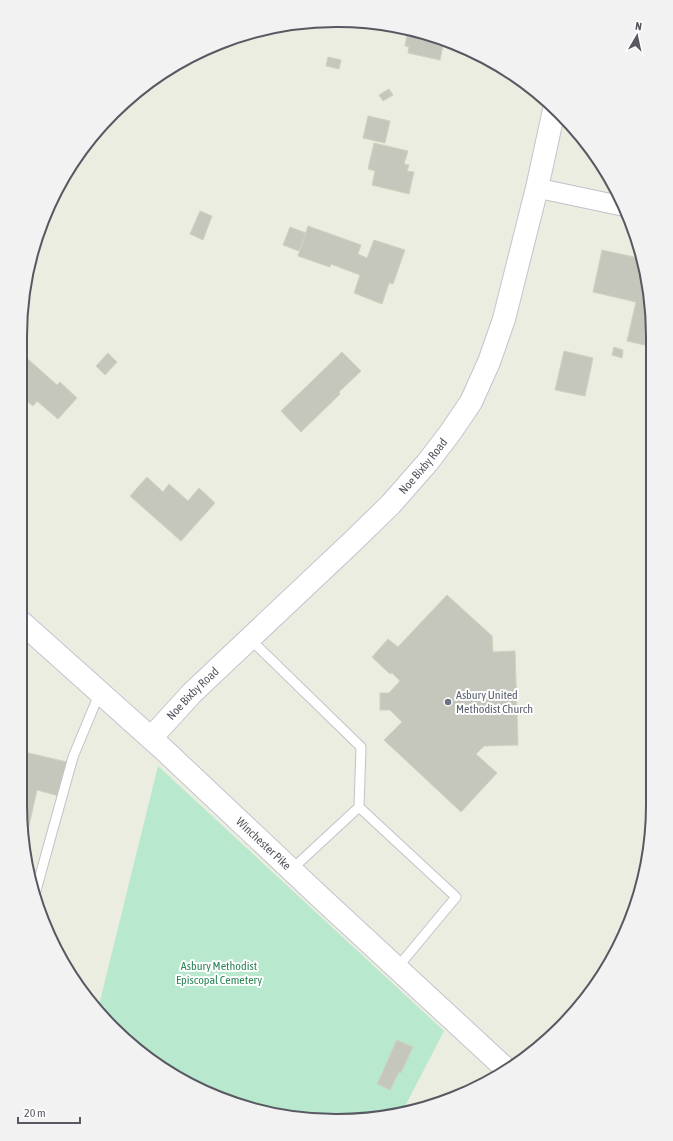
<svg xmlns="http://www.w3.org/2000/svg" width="673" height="1141" font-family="'Asap Condensed',sans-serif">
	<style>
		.green { fill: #b8e8cd }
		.building { fill: #c6c7bc; stroke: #cfd2bd }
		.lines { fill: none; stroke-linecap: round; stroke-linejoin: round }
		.lane-casing { stroke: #c2c1ca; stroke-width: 11 }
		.street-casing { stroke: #c2c1ca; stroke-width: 21 }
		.secondary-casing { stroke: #c4c3ce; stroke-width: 24 }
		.lane { stroke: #fff; stroke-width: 9 }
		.street { stroke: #fff; stroke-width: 19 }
		.secondary { stroke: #fff; stroke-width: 22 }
		.worship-dot { fill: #6b7280; stroke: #fff; stroke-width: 1.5 }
		.labels { text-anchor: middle; stroke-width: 4; stroke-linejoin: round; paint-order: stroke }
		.street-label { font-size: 12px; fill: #585862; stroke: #fff }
		.worship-label { font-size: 12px; fill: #5b616d; stroke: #fff; text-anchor: start }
		.park-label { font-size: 12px; fill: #2c8657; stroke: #fff }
		.rim { fill: none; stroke: #585862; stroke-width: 2 }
	</style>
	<rect width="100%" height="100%" fill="#eaeddf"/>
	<!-- green -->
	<path class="green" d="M158,766l286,265 -41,79 -67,11 -101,-17 -91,-48 -46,-47z"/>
	<!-- building -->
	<path class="building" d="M408,29l36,11 -4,20 -32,-7 1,-6 -4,-1z
		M328,57l13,3 -2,9 -13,-3z
		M389,89l4,6 -10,6 -4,-6z
		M368,116l22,5 -5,22 -22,-5z
		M374,143l34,8 -4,13 5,1 -2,6 7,1 -5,22 -37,-9 3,-14 -7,-2z
		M200,211l12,5 -9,24 -13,-6z
		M308,226l53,19 -3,9 9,4 7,-18 31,10 -12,34 -4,-1 -7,21 -28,-11 6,-18 -29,-11 -1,3 -32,-11z
		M290,227l16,6 -7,18 -16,-6z
		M602,250l41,9 2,11 -2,6 3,1 6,39v17l-3,13 -22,-5 9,-39 -43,-10z
		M614,347l9,3 -1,8 -10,-3z
		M564,351l29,7 -8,38 -30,-6z
		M342,352l19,19 -22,21 1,2 -39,38 -20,-21z
		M21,353l36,32 3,-3 17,16 -19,21 -21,-18 -4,5 -12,-10z
		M108,353l9,9 -12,13 -9,-9z
		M147,477l16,15 6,-8 19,17 11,-13 16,15 -34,38 -51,-45z
		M447,595l45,41 1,16 22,-1 3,94 -34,1 -8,8 21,19 -36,39 -77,-72 18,-18 -12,-12h-10v-17h9l11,-12 -8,-8 -2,1 -18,-17 16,-18 10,8z
		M20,751l47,11 -8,34 -22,-6 -11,49 -6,-35z
		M397,1040l16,7 -12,26 -2,-1 -9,18 -13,-6z"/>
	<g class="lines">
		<!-- lane casing -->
		<g class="lane-casing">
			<path id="lane" d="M250,639l111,108 -2,60
				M291,870l68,-63 97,90 -59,71
				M35,894l38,-137 27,-65"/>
		</g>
		<!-- street casing -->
		<g class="street-casing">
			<path id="street" d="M537,188l85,18"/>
		</g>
		<!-- secondary casing -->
		<g class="secondary-casing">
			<g id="secondary">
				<path id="s1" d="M20,621l142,127 157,148 186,172"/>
				<path id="s2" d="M151,738l41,-45 160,-151 39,-38 36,-41 23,-30 21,-31 18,-40 15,-43 33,-131 17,-78"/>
			</g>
		</g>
		<!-- lane -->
		<use href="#lane" class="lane"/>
		<!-- street -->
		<use href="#street" class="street"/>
		<!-- secondary -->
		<use href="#secondary" class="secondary"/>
	</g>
	<!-- markers -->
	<circle class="worship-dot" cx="448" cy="702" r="4"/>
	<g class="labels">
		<!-- street labels -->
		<g class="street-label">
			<text dy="4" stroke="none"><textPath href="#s2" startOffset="385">Noe Bixby Road</textPath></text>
			<text dy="4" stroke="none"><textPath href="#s2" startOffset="61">Noe Bixby Road</textPath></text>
			<text dy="4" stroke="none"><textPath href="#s1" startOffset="330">Winchester Pike</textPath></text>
		</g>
		<!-- worship labels -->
		<g class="worship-label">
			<text x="456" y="699">Asbury United<tspan x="456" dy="14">Methodist Church</tspan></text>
		</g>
		<!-- park labels -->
		<g class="park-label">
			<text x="219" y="970">Asbury Methodist<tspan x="219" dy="14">Episcopal Cemetery</tspan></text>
		</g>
	</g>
	<!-- crop -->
	<path d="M0 0H673V1141H0ZM336 27H337A309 309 0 0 1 646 336V805A309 309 0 0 1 337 1114H336A309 309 0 0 1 27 805V336A309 309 0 0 1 336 27Z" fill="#f2f2f2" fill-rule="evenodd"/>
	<path class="rim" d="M336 27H337A309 309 0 0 1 646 336V805A309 309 0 0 1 337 1114H336A309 309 0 0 1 27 805V336A309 309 0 0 1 336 27Z"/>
	<!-- north arrow -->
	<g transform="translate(637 36) rotate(9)" stroke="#ffffff" stroke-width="3" paint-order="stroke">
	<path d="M0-3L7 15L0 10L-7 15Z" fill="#585862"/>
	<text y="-6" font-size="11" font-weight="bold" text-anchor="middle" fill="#585862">N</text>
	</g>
	<!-- scale -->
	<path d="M18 1117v6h62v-6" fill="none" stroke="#585862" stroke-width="2"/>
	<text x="24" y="1117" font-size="12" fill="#585862" stroke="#ffffff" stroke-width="3" paint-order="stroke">20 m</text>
</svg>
